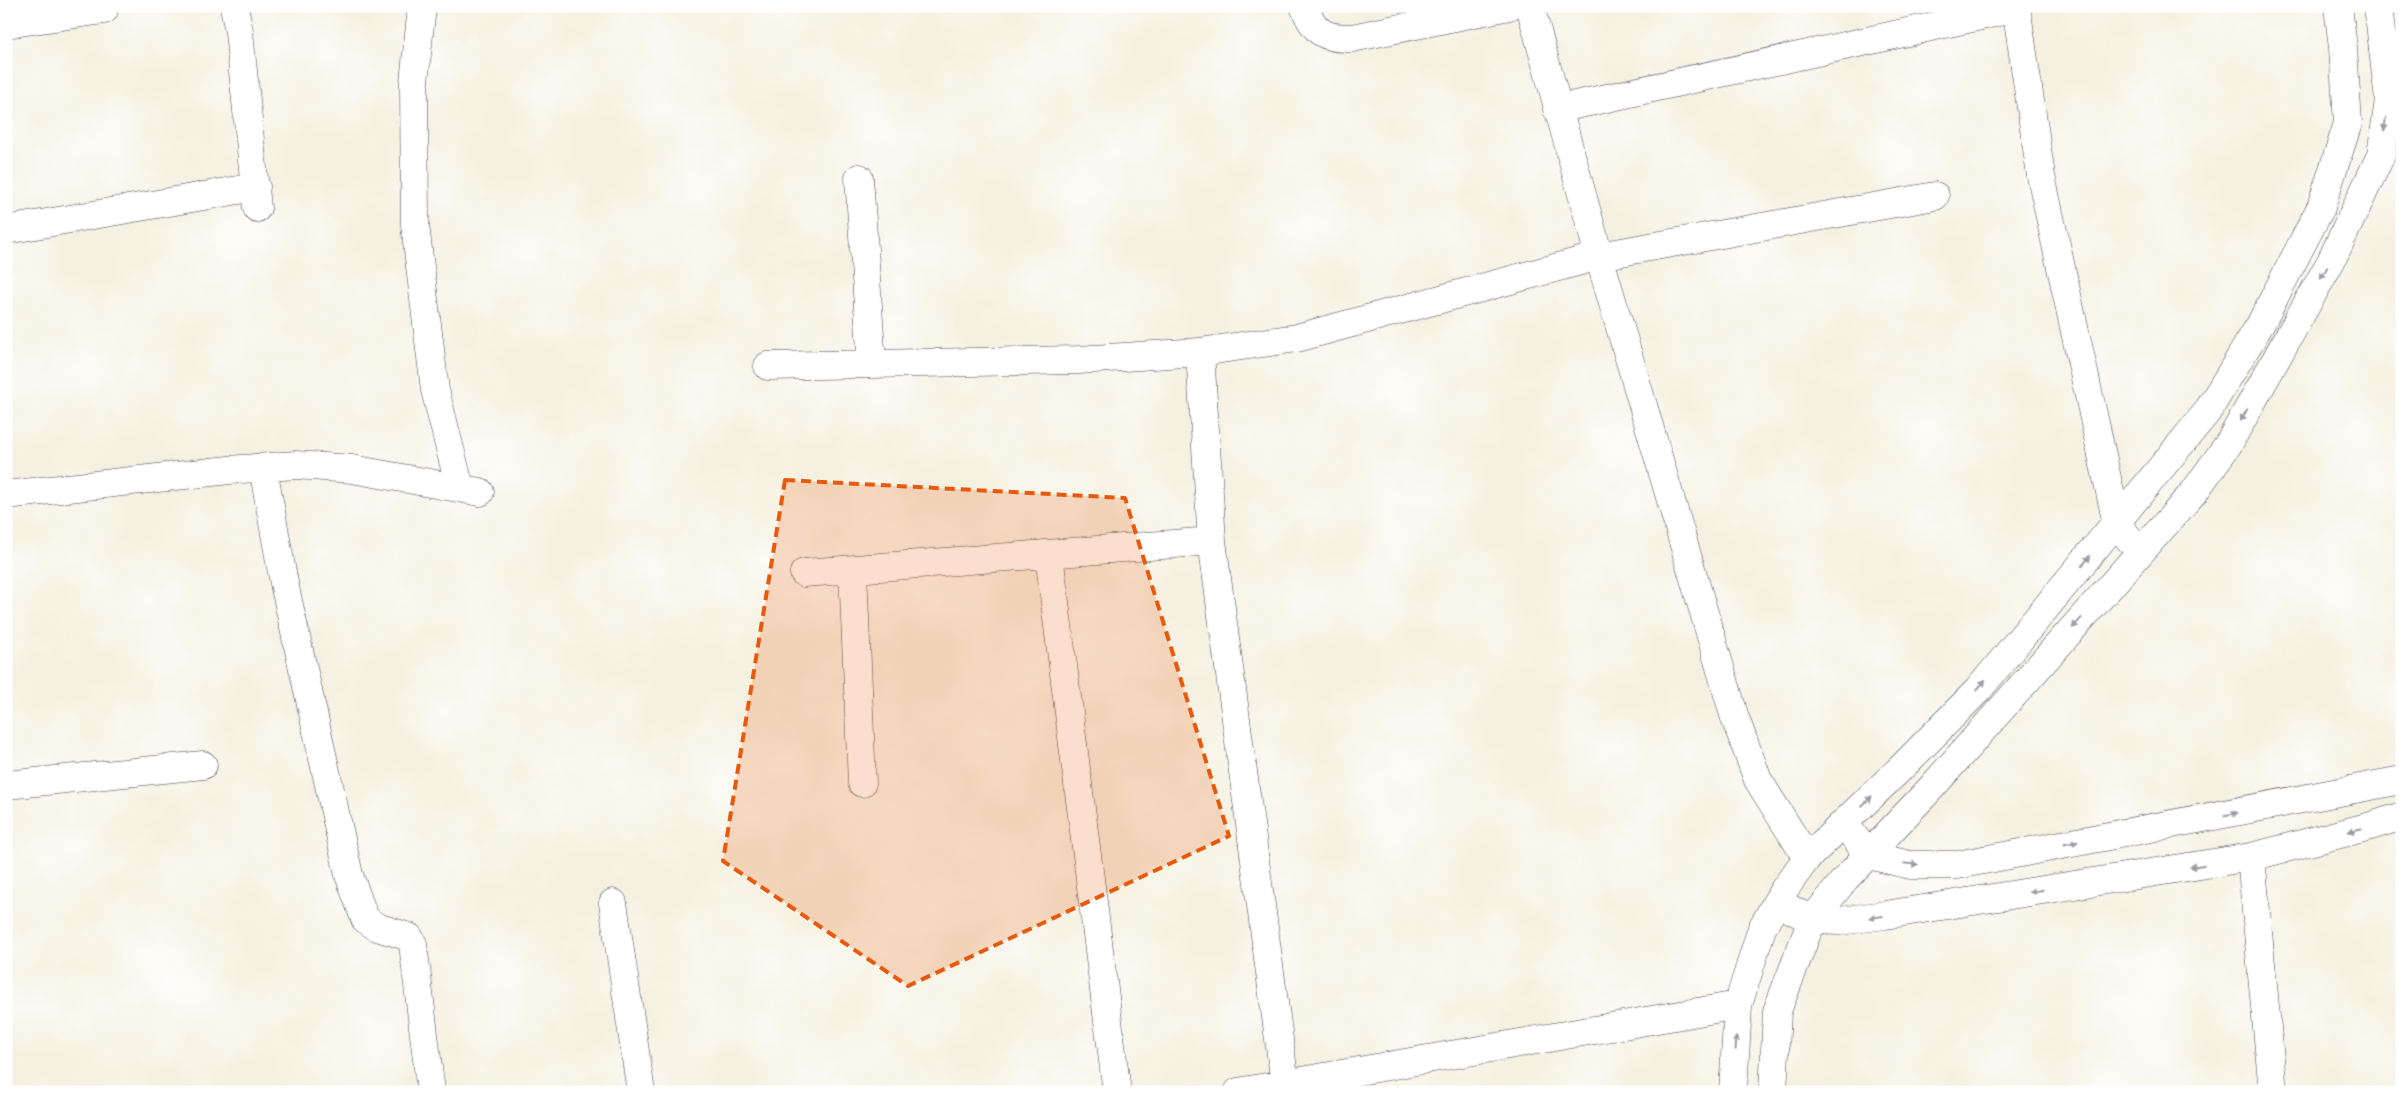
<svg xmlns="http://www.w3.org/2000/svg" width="2408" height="1098" font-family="'EB Garamond',serif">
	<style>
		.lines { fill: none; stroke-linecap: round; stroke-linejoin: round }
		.minor-casing { stroke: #424154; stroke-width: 29 }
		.tertiary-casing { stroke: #424154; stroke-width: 29 }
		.minor { stroke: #fff; stroke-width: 28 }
		.tertiary { stroke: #fff; stroke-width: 28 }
		.oneway { fill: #9c9ca7 }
		.marked { fill: #e8590c; fill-opacity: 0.2; stroke: #e8590c; stroke-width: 4; stroke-dasharray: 10 6; stroke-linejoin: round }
	</style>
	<rect width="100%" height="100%" fill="#fff"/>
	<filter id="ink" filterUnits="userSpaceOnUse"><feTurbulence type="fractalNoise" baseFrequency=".02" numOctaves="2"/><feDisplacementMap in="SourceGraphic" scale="10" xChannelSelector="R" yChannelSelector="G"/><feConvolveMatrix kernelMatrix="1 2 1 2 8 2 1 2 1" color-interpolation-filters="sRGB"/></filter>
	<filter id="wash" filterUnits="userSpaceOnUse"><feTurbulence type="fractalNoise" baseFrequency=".0096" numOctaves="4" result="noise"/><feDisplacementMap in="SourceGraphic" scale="20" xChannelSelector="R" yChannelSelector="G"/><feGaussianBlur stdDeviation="1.12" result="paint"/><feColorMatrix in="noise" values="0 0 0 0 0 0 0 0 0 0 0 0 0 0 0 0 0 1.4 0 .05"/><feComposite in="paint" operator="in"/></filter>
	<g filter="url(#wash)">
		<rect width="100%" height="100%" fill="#f5f1e1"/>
	</g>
	<g filter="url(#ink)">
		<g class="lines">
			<!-- minor casing -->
			<g class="minor-casing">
				<path id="minor" d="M234,6l5,26 18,176
					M422,6l-8,76 1,143 20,165 25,98
					M1304,6c10,26 20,33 48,32l157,-32
					M1530,6l69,250 136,462 23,62 49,78
					M2016,6l25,170 76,348 23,28
					M6,24l98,-14
					M2383,50l19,-5
					M1557,109l460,-101
					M859,178l13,186
					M6,230l250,-43
					M1200,352l12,189 73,543
					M768,366l310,-6 122,-8 97,-14 302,-82 336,-60
					M263,468l21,115 65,292 16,44 12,8 32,10 4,7 18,148
					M6,495l223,-25 67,-5 56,4 128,23
					M1049,555l68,537
					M853,570l9,213
					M804,573l408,-32
					M6,785l197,-20
					M1844,823l24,32 42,10h47l445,-85
					M2251,857l22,235
					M1777,902l35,18 28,1 45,-6 366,-58 120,-31 31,-10
					M613,903l28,189
					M1238,1092l500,-87"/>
			</g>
			<!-- tertiary casing -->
			<g class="tertiary-casing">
				<path id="tertiary" d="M1733,1092l5,-87 24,-77 21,-37 24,-33 96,-92 75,-76 229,-278 54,-89 60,-116 27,-84 -5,-75 -5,-42
					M1773,1092l4,-81 35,-91 34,-42 86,-91 262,-295 35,-49 102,-182 50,-106 8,-55 -11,-94"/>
			</g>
			<!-- minor -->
			<use href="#minor" class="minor"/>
			<!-- tertiary -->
			<use href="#tertiary" class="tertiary"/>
		</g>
		<!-- one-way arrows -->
		<defs><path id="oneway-solid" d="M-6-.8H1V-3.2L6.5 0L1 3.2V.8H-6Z" transform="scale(1.25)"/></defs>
		<g class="oneway">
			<use href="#oneway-solid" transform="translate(2385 124) rotate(98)"/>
			<use href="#oneway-solid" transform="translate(2324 273) rotate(119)"/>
			<use href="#oneway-solid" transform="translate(2244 415) rotate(119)"/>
			<use href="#oneway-solid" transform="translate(2086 561) rotate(-50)"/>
			<use href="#oneway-solid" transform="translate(2077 623) rotate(132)"/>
			<use href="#oneway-solid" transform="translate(1981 685) rotate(-49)"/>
			<use href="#oneway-solid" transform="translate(1867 801) rotate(-44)"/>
			<use href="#oneway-solid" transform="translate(2231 814) rotate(-11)"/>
			<use href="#oneway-solid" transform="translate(2355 830) rotate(166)"/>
			<use href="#oneway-solid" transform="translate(2071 843) rotate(-11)"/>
			<use href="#oneway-solid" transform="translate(1911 864) rotate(6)"/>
			<use href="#oneway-solid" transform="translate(2197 866) rotate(171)"/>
			<use href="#oneway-solid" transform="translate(2036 891) rotate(171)"/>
			<use href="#oneway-solid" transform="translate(1876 917) rotate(173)"/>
			<use href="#oneway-solid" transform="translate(1736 1043) rotate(-86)"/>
		</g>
	</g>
	<!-- marked area -->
	<path class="marked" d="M785,480l340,18 104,338 -321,150 -185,-125z"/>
	<!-- margin -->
	<rect width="2408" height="1098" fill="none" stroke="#fff" stroke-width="25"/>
</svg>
